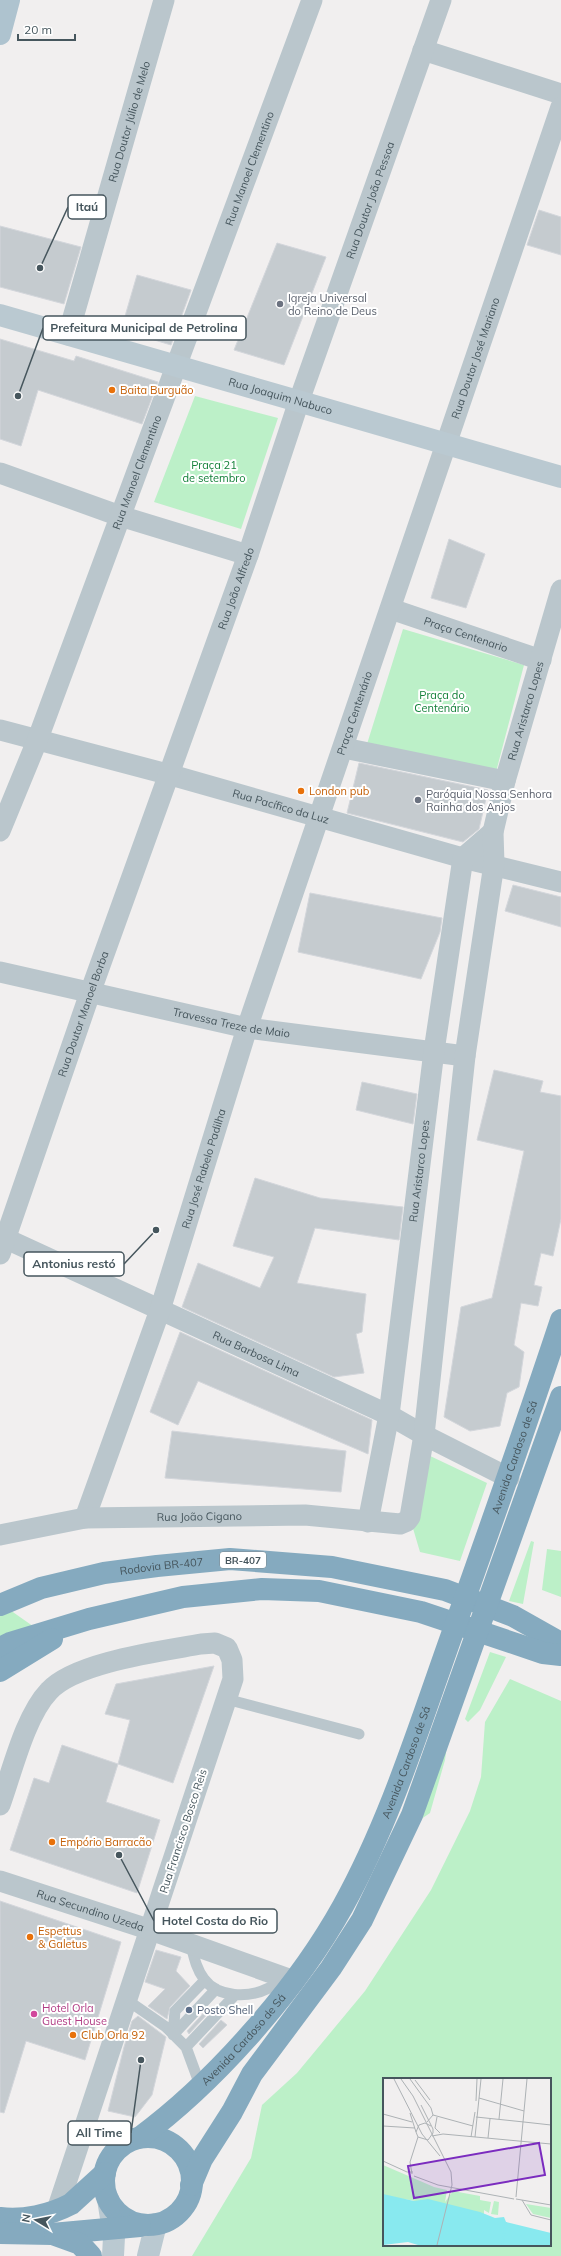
<svg xmlns="http://www.w3.org/2000/svg" width="561" height="2256" font-family="Mulish,sans-serif">
	<style>
		.green { fill: #bcf0c8; fill-rule: evenodd }
		.building { fill: #c5cbcf; stroke: #d3d6db }
		.lines { fill: none; stroke-linecap: round; stroke-linejoin: round }
		.lane { stroke: #bac6cc; stroke-width: 11 }
		.street { stroke: #bac6cc; stroke-width: 21 }
		.secondary { stroke: #bac9d1; stroke-width: 22 }
		.primary { stroke: #aec3cf; stroke-width: 22 }
		.highway { stroke: #85aabf; stroke-width: 22 }
		.worship-dot { fill: #6b7280; stroke: #fff; stroke-width: 1.5 }
		.food-dot { fill: #e8710a; stroke: #fff; stroke-width: 1.5 }
		.service-dot { fill: #5c6f8a; stroke: #fff; stroke-width: 1.5 }
		.hotel-dot { fill: #d1479c; stroke: #fff; stroke-width: 1.5 }
		.labels { text-anchor: middle; stroke-width: 4; stroke-linejoin: round; paint-order: stroke }
		.shield { fill: #fff; stroke: #7e898e; stroke-width: 1 }
		.shield-label { font-size: 10px; font-weight: bold; fill: #46565d }
		.street-label { font-size: 11px; fill: #46565d; stroke: #fff }
		.worship-label { font-size: 11px; fill: #5b616d; stroke: #fff; text-anchor: start }
		.food-label { font-size: 11px; fill: #c56008; stroke: #fff; text-anchor: start }
		.park-label { font-size: 11px; fill: #14813a; stroke: #fff }
		.hotel-label { font-size: 11px; fill: #b23c85; stroke: #fff; text-anchor: start }
		.service-label { font-size: 11px; fill: #4e5e75; stroke: #fff; text-anchor: start }
		.inset-river { fill: none; stroke: #88e9ef; stroke-width: 2 }
		.inset-road { fill: none; stroke: #adb2b5; stroke-width: 1 }
		.view { fill: #7b2cbf; fill-opacity: 0.15; stroke: #7b2cbf; stroke-width: 2 }
		.inset-edge { fill: none; stroke: #46565d; stroke-width: 2 }
		.leader { fill: none; stroke: #46565d; stroke-width: 1.5 }
		.callout-dot { fill: #46565d; stroke: #fff; stroke-width: 1.5 }
		.callout { fill: #fff; stroke: #46565d; stroke-width: 1.5 }
		.callout-label { font-size: 12px; text-anchor: middle; font-weight: bold; fill: #46565d }
	</style>
	<rect width="100%" height="100%" fill="#f1efef"/>
	<!-- green -->
	<path class="green" d="M195,396l83,22 -37,111 -87,-27z
		M403,629l121,36 -28,107 -129,-28z
		M426,1454l61,29 -27,78 -40,-9 -8,-27z
		M531,1541l3,1 -11,62 -14,-3z
		M547,1549l14,2v46l-19,-7z
		M0,1603l47,33 -47,29z
		M490,1652l16,5 -26,53 -12,12 -3,-3z
		M510,1679l51,22v555h-369l59,-98 11,-53 35,-32 68,-82 66,-101 39,-79 11,-34 4,-55zM384,2079h166v166h-166z
		M451,1717l-6,43 -15,53 -16,11z"/>
	<!-- building -->
	<path class="building" d="M539,210l22,7v38l-34,-10z
		M0,226l81,21 -17,57 -64,-17z
		M277,243l49,14 -42,108 -50,-15z
		M137,275l54,15 -20,55 -50,-15z
		M0,339l74,22 2,-5 82,26 -16,42 -104,-34 -17,56 -21,-7z
		M449,539l36,15 -19,54 -35,-10z
		M359,763l129,27 -9,39 -16,13 -116,-29z
		M513,885l48,12v30l-56,-16z
		M310,893l132,25 -2,14 -19,47 -123,-27z
		M494,1070l49,11 -3,11 21,4v123l-8,37 -12,-3 -7,32 8,2 -4,19 -17,-3 -7,42 10,7 -5,35 -12,6 -7,33 -30,5 -26,-14 17,-110 31,-9 32,-147 -47,-11z
		M362,1082l55,12 -4,30 -57,-14z
		M255,1178l65,20 83,9 -4,33 -84,-12 -18,55 69,11 -4,38 -6,2 8,39 -30,4 -152,-70 16,-44 62,25 14,-31 -41,-11z
		M180,1332l192,88 -4,34 -170,-73 -20,44 -28,-13z
		M172,1431l174,20 -5,41 -176,-14z
		M214,1666l-41,117 -55,-19 12,-44 -25,-6 11,-30z
		M62,1745l56,19 -12,38 54,18 -23,73 -127,-43 24,-72 15,5z
		M0,1901l121,41 -36,118 -59,-19 -22,72 -4,-1z
		M156,1950l25,7 -5,14 14,15 -20,21 -3,12 -19,-13 17,-17 -20,-7z
		M209,2007l3,2 -23,25 -2,-3z
		M138,2016l28,21 -14,58 -17,22 -27,-6 16,-64 8,-26z
		M221,2020l6,5 -24,23 -4,-4z"/>
	<g class="lines">
		<!-- lane -->
		<path class="lane" d="M226,1699l133,35
			M191,1945c3,12 5,23 13,34 14,19 45,19 65,9 5,-2 10,-7 14,-11
			M127,2000l39,27 20,20 14,38
			M173,2035l2,-24 30,-31
			M173,2035l43,-46
			M186,2047l49,-52"/>
		<!-- street -->
		<g class="street">
			<path d="M423,50l138,44"/>
			<path id="s1" d="M68,335l96,-335"/>
			<path d="M0,473l120,43 128,39"/>
			<path id="s2" d="M391,609l150,51"/>
			<path id="s3" d="M0,730l171,45 292,83 98,24"/>
			<path d="M344,748l161,33"/>
			<path id="s4" d="M0,831l37,-90 275,-741"/>
			<path id="s5" d="M0,972l247,56 218,28"/>
			<path id="s6" d="M0,1236l389,179 35,20 85,43"/>
			<path id="s7" d="M0,1254l90,-261 158,-438 51,-154 142,-401"/>
			<path id="s8" d="M85,1518l75,-208 87,-282 314,-921"/>
			<path id="s9" d="M368,1522l21,-107 45,-364 29,-193 30,-26"/>
			<path id="s10" d="M0,1535l85,-17 220,-3 95,9 7,-3 3,-4 14,-82 41,-379 29,-192 -1,-32 12,-51 56,-191"/>
			<path d="M0,1805c12,-33 25,-89 49,-114 26,-29 114,-40 152,-47l14,-1 12,5 5,12 1,19 -176,531"/>
			<path id="s11" d="M0,1881l151,49 143,51"/>
		</g>
		<!-- secondary -->
		<g class="secondary">
			<path id="s12" d="M0,315l561,162"/>
			<path d="M108,2199l6,38 -1,19"/>
			<path d="M148,2256l8,-32"/>
		</g>
		<!-- primary -->
		<path class="primary" d="M0,34l9,-34"/>
		<!-- highway -->
		<g class="highway">
			<path id="s13" d="M0,1605l41,-17 63,-15 53,-7 73,-7 102,8 113,23 68,26 48,27"/>
			<path d="M0,1648l10,-5 79,-24 94,-22 79,-8 57,2 102,21 122,41 18,2"/>
			<path d="M0,1671l52,-32"/>
			<circle cx="148" cy="2181" r="44"/>
			<path id="s14" d="M139,2138c76,-56 158,-149 204,-232 46,-83 75,-176 107,-266 38,-106 75,-212 111,-320"/>
			<path d="M191,2185l11,-26 30,-47 20,-38 79,-106 31,-48 50,-105 149,-418"/>
			<path d="M0,2218c23,3 50,-3 71,-14l34,-31"/>
			<path d="M0,2233l52,1 88,-8"/>
			<path d="M55,2235l25,9 11,12"/>
		</g>
	</g>
	<!-- markers -->
	<g class="worship-dot">
		<circle cx="280" cy="304" r="4"/>
		<circle cx="418" cy="800" r="4"/>
	</g>
	<g class="food-dot">
		<circle cx="112" cy="390" r="4"/>
		<circle cx="301" cy="791" r="4"/>
		<circle cx="52" cy="1842" r="4"/>
		<circle cx="30" cy="1937" r="4"/>
		<circle cx="73" cy="2035" r="4"/>
	</g>
	<circle class="service-dot" cx="189" cy="2010" r="4"/>
	<circle class="hotel-dot" cx="34" cy="2014" r="4"/>
	<g class="labels">
		<!-- shield labels -->
		<rect class="shield" x="220" y="1552" width="46" height="16" rx="3"/>
		<g class="shield-label">
			<text x="243" y="1564">BR-407</text>
		</g>
		<!-- street labels -->
		<g class="street-label">
			<text dy="4" stroke="none"><textPath href="#s1" startOffset="222">Rua Doutor Júlio de Melo</textPath></text>
			<text dy="4" stroke="none"><textPath href="#s4" startOffset="708">Rua Manoel Clementino</textPath></text>
			<text dy="4" stroke="none"><textPath href="#s7" startOffset="1117">Rua Doutor João Pessoa</textPath></text>
			<text dy="4" stroke="none"><textPath href="#s8" startOffset="1224">Rua Doutor José Mariano</textPath></text>
			<text dy="4" stroke="none"><textPath href="#s12" startOffset="292">Rua Joaquim Nabuco</textPath></text>
			<text dy="4" stroke="none"><textPath href="#s4" startOffset="384">Rua Manoel Clementino</textPath></text>
			<text dy="4" stroke="none"><textPath href="#s7" startOffset="706">Rua João Alfredo</textPath></text>
			<text dy="4" stroke="none"><textPath href="#s2" startOffset="79">Praça Centenario</textPath></text>
			<text dy="4" stroke="none"><textPath href="#s10" startOffset="1231">Rua Aristarco Lopes</textPath></text>
			<text dy="4" stroke="none"><textPath href="#s8" startOffset="849">Praça Centenário</textPath></text>
			<text dy="4" stroke="none"><textPath href="#s3" startOffset="291">Rua Pacífico da Luz</textPath></text>
			<text dy="4" stroke="none"><textPath href="#s7" startOffset="254">Rua Doutor Manoel Borba</textPath></text>
			<text dy="4" stroke="none"><textPath href="#s5" startOffset="237">Travessa Treze de Maio</textPath></text>
			<text dy="4" stroke="none"><textPath href="#s8" startOffset="369">Rua José Rabelo Padilha</textPath></text>
			<text dy="4" stroke="none"><textPath href="#s9" startOffset="355">Rua Aristarco Lopes</textPath></text>
			<text dy="4" stroke="none"><textPath href="#s6" startOffset="282">Rua Barbosa Lima</textPath></text>
			<text dy="4" stroke="none"><textPath href="#s14" startOffset="792">Avenida Cardoso de Sá</textPath></text>
			<text dy="4" stroke="none"><textPath href="#s10" startOffset="201">Rua João Cigano</textPath></text>
			<text dy="4" stroke="none"><textPath href="#s13" startOffset="167">Rodovia BR-407</textPath></text>
			<text dy="4" stroke="none"><textPath href="#s14" startOffset="468">Avenida Cardoso de Sá</textPath></text>
			<text transform="translate(183 1831) rotate(-72)" y="4">Rua Francisco Bosco Reis</text>
			<text dy="4" stroke="none"><textPath href="#s11" startOffset="95">Rua Secundino Uzeda</textPath></text>
			<text dy="4" stroke="none"><textPath href="#s14" startOffset="144">Avenida Cardoso de Sá</textPath></text>
		</g>
		<!-- worship labels -->
		<g class="worship-label">
			<text x="288" y="302">Igreja Universal<tspan x="288" dy="13">do Reino de Deus</tspan></text>
			<text x="426" y="798">Paróquia Nossa Senhora<tspan x="426" dy="13">Rainha dos Anjos</tspan></text>
		</g>
		<!-- food labels -->
		<g class="food-label">
			<text x="120" y="394">Baita Burguão</text>
			<text x="309" y="795">London pub</text>
			<text x="60" y="1846">Empório Barracão</text>
			<text x="38" y="1935">Espettus<tspan x="38" dy="13">&amp; Galetus</tspan></text>
			<text x="81" y="2039">Club Orla 92</text>
		</g>
		<!-- park labels -->
		<g class="park-label">
			<text x="214" y="469">Praça 21<tspan x="214" dy="13">de setembro</tspan></text>
			<text x="442" y="699">Praça do<tspan x="442" dy="13">Centenário</tspan></text>
		</g>
		<!-- hotel labels -->
		<g class="hotel-label">
			<text x="42" y="2012">Hotel Orla<tspan x="42" dy="13">Guest House</tspan></text>
		</g>
		<!-- service labels -->
		<g class="service-label">
			<text x="197" y="2014">Posto Shell</text>
		</g>
	</g>
	<!-- overview -->
	<g transform="translate(383 2078)">
		<rect width="168" height="168" fill="#f1efef"/>
		<path d="M0,87l51,22 13,3 -2,12 8,-11 27,5v4l11,2 -2,11 -5,-3v5l-74,-15 -27,-3zM111,123l5,1 -1,13 -7,-1zM143,126l25,4v10l-18,-4z" fill="#bcf0c8"/>
		<path d="M0,116l31,7 14,-2 52,13 15,6 9,-1 2,5 45,11v12h-133l-10,-3 -25,3z" fill="#88e9ef"/>
		<path class="inset-river" d="M119,167l4,-23"/>
		<path class="inset-road" d="M11,1l28,55 18,22M18,1l12,17 38,76 1,13 -15,60M27,1l21,29 2,7 -6,7M32,2l15,20M96,20l45,13M93,23l1,-22M38,27l12,24v4l-5,7 -10,-3 -2,-5 3,-7 6,-2 6,3M27,35l6,19M0,36l29,8M50,37l40,11M54,39l-2,11 5,5M93,39l48,5M116,41l4,-40M141,44l27,3M0,48l32,2M49,58l11,-2 108,10M88,59l4,-25M92,59l6,-58M105,60l2,-19M0,83l24,11h6M29,96l-2,-12 8,-25M31,98l24,9 76,14M133,119l11,-118M133,121l35,6M139,122l9,15 20,5"/>
		<path class="view" d="M156,65l6,32 -131,23 -6,-32z"/>
		<rect width="168" height="168" class="inset-edge"/>
	</g>
	<!-- callouts -->
	<path class="leader" d="M40 268L68 207M18 396L43 328M156 1230L124 1264M119 1855L154 1921M141 2060L131 2133"/>
	<g class="callout-dot">
		<circle cx="40" cy="268" r="4"/>
		<circle cx="18" cy="396" r="4"/>
		<circle cx="156" cy="1230" r="4"/>
		<circle cx="119" cy="1855" r="4"/>
		<circle cx="141" cy="2060" r="4"/>
	</g>
	<g class="callout">
		<rect x="68" y="195" width="38" height="24" rx="4"/>
		<rect x="43" y="316" width="203" height="24" rx="4"/>
		<rect x="24" y="1252" width="100" height="24" rx="4"/>
		<rect x="154" y="1909" width="123" height="24" rx="4"/>
		<rect x="68" y="2121" width="63" height="24" rx="4"/>
	</g>
	<g class="callout-label">
		<text x="87" y="211">Itaú</text>
		<text x="144" y="332">Prefeitura Municipal de Petrolina</text>
		<text x="74" y="1268">Antonius restó</text>
		<text x="215" y="1925">Hotel Costa do Rio</text>
		<text x="99" y="2137">All Time</text>
	</g>
	<!-- north arrow -->
	<g transform="translate(36 2220) rotate(280)" stroke="#ffffff" stroke-width="3" paint-order="stroke">
	<path d="M0-3L7 15L0 10L-7 15Z" fill="#46565d"/>
	<text y="-6" font-size="11" font-weight="bold" text-anchor="middle" fill="#46565d">N</text>
	</g>
	<!-- scale -->
	<path d="M18 34v6h57v-6" fill="none" stroke="#46565d" stroke-width="2"/>
	<text x="24" y="34" font-size="12" fill="#46565d" stroke="#ffffff" stroke-width="3" paint-order="stroke">20 m</text>
</svg>
